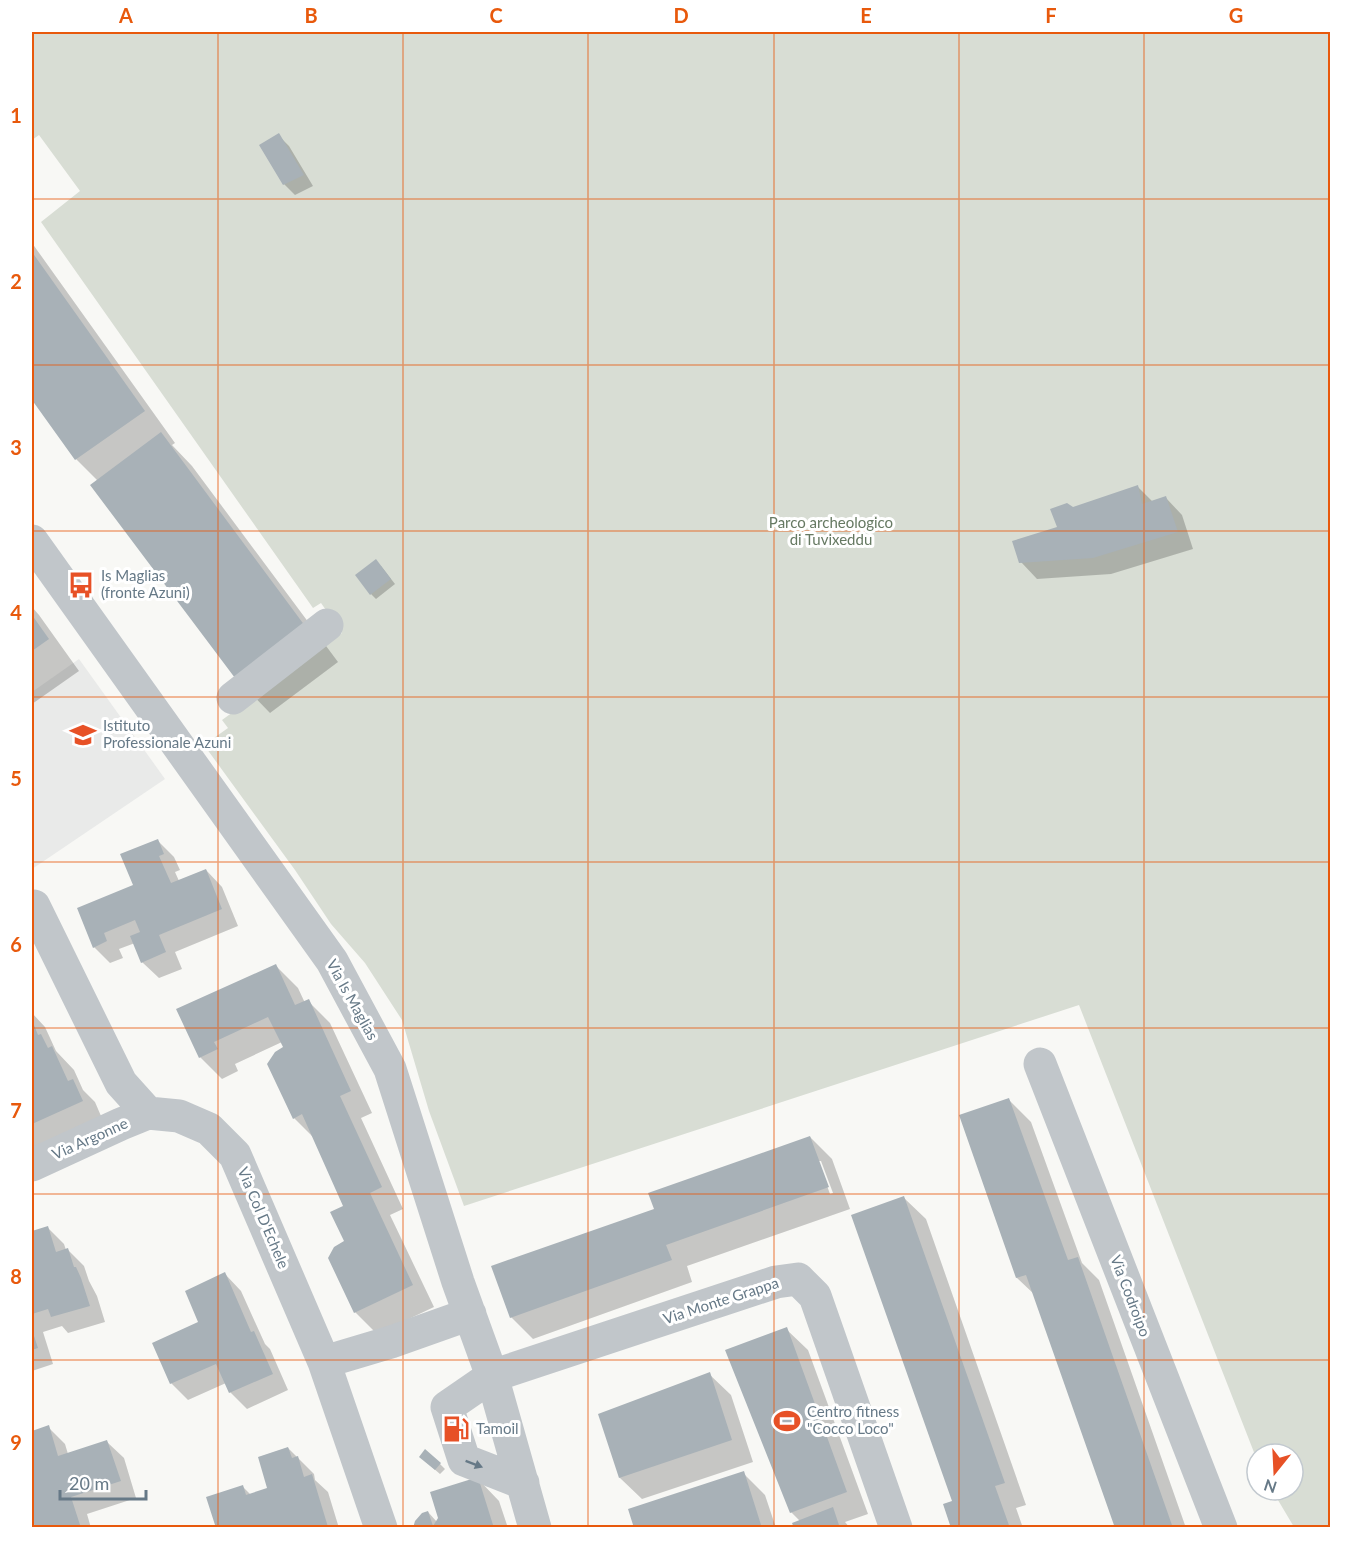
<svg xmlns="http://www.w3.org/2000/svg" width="1362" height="1559" font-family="Lato,sans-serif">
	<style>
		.built { fill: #e9eae9 }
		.green { fill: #d8ddd4 }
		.shadow { fill: #0003; fill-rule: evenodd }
		.building { fill: #a8b1b7 }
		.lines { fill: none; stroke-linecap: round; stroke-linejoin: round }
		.minor { stroke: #c1c6ca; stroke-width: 33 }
		.oneway { fill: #667987 }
		.grid { fill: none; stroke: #e8590c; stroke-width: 1.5; stroke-opacity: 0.55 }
		.labels { text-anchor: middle; stroke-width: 6; stroke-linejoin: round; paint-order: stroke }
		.park-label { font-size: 15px; fill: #667962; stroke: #fff }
		.poi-label { font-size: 15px; fill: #667987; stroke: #fff; text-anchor: start }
		.street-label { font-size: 15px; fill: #667987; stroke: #fff }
		.neatline { fill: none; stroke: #e8590c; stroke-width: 2 }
		.grid-label { font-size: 20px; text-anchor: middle; font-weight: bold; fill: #e8590c }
	</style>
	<rect width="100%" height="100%" fill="#f8f8f5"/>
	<!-- built -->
	<path class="built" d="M79,659l86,120 -133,90v-177z"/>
	<!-- green -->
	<path class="green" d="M32,32h1298v1495h-36l-22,-37h21v-36h-36v6l-178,-455 -615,201 -35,-95 -27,-91 -37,-57 -34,-39 -36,-54 -91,-125 24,-17 -6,-8 120,-87 -21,-30 -8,5 -272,-386 39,-31 -41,-56 -7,5z"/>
	<!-- shadow -->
	<path class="shadow" d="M278,135l11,11 24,40 -18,9 -11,-11z
		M32,243l143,200 -3,2 20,21 146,196 -68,51 -31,-32 -141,-200 -22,-22 -44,-62z
		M1138,487l15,15 13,-4 16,17 11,34 -82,25 -74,5 -16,-17 38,-34 13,-19z
		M381,566l14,18 -19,15 -5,-5z
		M32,607l7,8 40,56 -47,33z
		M158,841l16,16 6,13 -5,2 4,9 27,-11 16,17 16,39 -63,26 7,17 -23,9 -17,-16 -7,-19 -16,6 4,9 -13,5 -16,-16 41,-61z
		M276,966l22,22 7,15 3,-2 22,22 42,90 -11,5 42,91 -13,6 44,92 -57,27 -22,-22 -10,-71v-35l-30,-67 -21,-21 -9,-70 -3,-6 -47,22 3,7 -16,8 -22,-22z
		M32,1013l13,14 11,24 18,19 9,20 12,12 9,21 -72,37z
		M1009,1100l22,22 51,141 17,17 87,248h-70l-81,-233 -18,-17z
		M810,1137l22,22 18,50 -163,57 5,16 -159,57 -22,-22 144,-107zM818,1161h3l12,32 -3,1z
		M904,1198l22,21 100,286 -10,3 7,20h-70l1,-26z
		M47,1227l17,17 2,6h2l16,16 5,15 8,15 8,26 -37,11 -6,-7 -19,6 10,32 -21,7v-139z
		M225,1274l16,17 24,53 5,5 18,41 -41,19 -17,-17 -4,-9 -38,17 -17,-17z
		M786,1329l22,21 60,164 -23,8 5,6h-55l5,-7 -9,-9z
		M709,1374l22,21 22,67 -111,37 -22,-21 -20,-63z
		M48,1427l17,17 3,10 39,-12 17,16 12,40 -49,16 4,14h-54l-5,-17v-78z
		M288,1448l26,26 1,6 13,12 11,36h-121l25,-41 8,8 18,-6z
		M426,1462l14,2 5,5 -5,5z
		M743,1473l22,22 11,33h-140z
		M478,1479l21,22 9,27h-93l13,-16 9,10z"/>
	<!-- building -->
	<path class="building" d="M279,133l25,42 -21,10 -24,-40z
		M32,252l113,159 -70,49 -43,-60z
		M161,432l147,198 -70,52 -148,-197z
		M1138,485l4,19 24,-8 12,36 -85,26 -74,5 -7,-22 45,-14 -7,-18 17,-6 6,4z
		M376,559l15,20 -21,16 -15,-20z
		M32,615l17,24 -17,12z
		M158,839l6,15 -5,2 12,27 35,-14 16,40 -63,26 7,17 -25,11 -11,-27 10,-4 -5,-12 -31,13 3,8 -14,7 -16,-40 56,-23 -13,-31z
		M276,964l19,41 14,-6 42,92 -11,5 42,91 -12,6 43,92 -59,28 -26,-55 6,-11 10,-6 -14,-29 13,-6 -41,-92 -9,5 -26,-55 8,-12 8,-5 -15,-30 -54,25 4,7 -19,9 -23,-49z
		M32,1020l6,15 3,-1 7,14 4,-2 16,35 5,-2 10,22 -51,23z
		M1009,1098l59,162 10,-3 95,271h-58l-89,-253 -10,3 -57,-163z
		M810,1136l19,51 -163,58 6,15 -162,58 -19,-52 163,-57 -6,-16z
		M904,1196l101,287 -10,3 15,42h-59l-8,-24 9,-3 -101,-286z
		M48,1226l8,26 12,-4 6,19h2l5,11 9,28 -39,11 -3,-8 -16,5v-83z
		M225,1272l26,60 3,-1 19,43 -44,19 -13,-29 -46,20 -18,-41 46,-21 -13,-31z
		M787,1327l60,165 -57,21 -65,-163z
		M32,1330l6,18 -6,2z
		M710,1372l22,68 -113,38 -21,-64z
		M49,1425l9,31 49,-16 14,41 -50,16 10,31h-46l-3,-12v-85z
		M288,1447l4,11 6,-2 6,21 8,-3 16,53 -104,1v-2l-8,2 -10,-31 37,-12 3,10 21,-7 -9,-31z
		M425,1449l16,14 -6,7 -16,-13z
		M744,1471l18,57h-128l-6,-19z
		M478,1477l16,51h-81l2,-7 7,-8 6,-2 5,15 5,-8 -8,-26z
		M833,1507l7,21h-46l-2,-5z"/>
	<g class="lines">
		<!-- minor -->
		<path class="minor" d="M32,541l300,420 58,108 68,213 34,94 43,152
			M233,698l94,-73
			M34,906l87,177 27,30 31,3 30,13 26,26 89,207 57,166
			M1040,1064l181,464
			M32,1165l89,-41 27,-11
			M324,1362l67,-20 79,-28
			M523,1483l-59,-23 -17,-53 45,-31 284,-94 22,-3 17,17 81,232"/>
	</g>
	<!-- one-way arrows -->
	<defs><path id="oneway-solid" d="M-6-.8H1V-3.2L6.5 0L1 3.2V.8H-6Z" transform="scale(1.5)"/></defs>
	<use class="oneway" href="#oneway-solid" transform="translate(474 1464) rotate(21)"/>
	<!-- grid -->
	<path class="grid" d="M218,32v1496M403,32v1496M588,32v1496M774,32v1496M959,32v1496M1144,32v1496M32,199h1298M32,365h1298M32,531h1298M32,697h1298M32,862h1298M32,1028h1298M32,1194h1298M32,1360h1298"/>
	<!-- icons -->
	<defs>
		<g id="bus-bare" transform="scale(2.07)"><path d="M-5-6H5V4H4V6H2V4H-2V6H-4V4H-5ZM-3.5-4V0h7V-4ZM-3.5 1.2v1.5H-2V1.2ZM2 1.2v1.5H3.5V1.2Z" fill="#e75126" stroke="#fff" stroke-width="2.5" paint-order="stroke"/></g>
		<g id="school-bare" transform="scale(2.07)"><path d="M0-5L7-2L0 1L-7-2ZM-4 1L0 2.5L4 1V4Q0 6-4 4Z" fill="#e75126" stroke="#fff" stroke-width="2.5" paint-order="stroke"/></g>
		<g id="stadium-bare" transform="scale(2.07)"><path d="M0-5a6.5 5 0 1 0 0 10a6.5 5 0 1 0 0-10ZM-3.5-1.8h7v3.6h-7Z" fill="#e75126" stroke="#fff" stroke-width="2.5" paint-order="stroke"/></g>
		<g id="fuel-bare" transform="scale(2.07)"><path d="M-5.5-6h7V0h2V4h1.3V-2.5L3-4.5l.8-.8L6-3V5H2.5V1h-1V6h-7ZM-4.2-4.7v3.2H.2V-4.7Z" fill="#e75126" stroke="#fff" stroke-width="2.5" paint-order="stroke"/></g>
	</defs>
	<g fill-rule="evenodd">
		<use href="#bus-bare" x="81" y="585"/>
		<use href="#school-bare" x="83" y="735"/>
		<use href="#stadium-bare" x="787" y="1421"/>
		<use href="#fuel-bare" x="456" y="1429"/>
	</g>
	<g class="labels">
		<!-- park labels -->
		<g class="park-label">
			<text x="831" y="528">Parco archeologico<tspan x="831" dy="17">di Tuvixeddu</tspan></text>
		</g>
		<!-- poi labels -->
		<g class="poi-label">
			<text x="101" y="581">Is Maglias<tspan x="101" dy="17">(fronte Azuni)</tspan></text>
			<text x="103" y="731">Istituto<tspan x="103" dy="17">Professionale Azuni</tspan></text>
			<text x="807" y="1417">Centro fitness<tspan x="807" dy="17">"Cocco Loco"</tspan></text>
			<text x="476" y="1434">Tamoil</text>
		</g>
		<!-- street labels -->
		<g class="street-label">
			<text transform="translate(352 1000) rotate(61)" y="5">Via Is Maglias</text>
			<text transform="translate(90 1139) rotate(-24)" y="5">Via Argonne</text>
			<text transform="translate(263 1218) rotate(67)" y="5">Via Col D'Echele</text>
			<text transform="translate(1130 1296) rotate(69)" y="5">Via Codroipo</text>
			<text transform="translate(721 1301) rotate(-18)" y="5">Via Monte Grappa</text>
		</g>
	</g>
	<!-- border -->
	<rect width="1362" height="1559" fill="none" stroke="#ffffff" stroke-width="66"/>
	<!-- north arrow -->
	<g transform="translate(1275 1472) rotate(198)"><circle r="28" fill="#ffffff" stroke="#c2c9cf" stroke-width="1.5"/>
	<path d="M0-4.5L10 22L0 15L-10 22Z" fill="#e75126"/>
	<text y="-9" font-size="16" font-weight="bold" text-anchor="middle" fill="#667987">N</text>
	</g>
	<!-- scale -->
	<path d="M60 1490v9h86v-9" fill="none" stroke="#667987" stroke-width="3"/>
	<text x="69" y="1490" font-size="18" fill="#667987" stroke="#ffffff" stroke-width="4.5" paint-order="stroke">20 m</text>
	<rect x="33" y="33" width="1296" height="1493" class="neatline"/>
	<g class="grid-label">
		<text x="126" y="23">A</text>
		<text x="311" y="23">B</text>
		<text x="496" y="23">C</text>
		<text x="681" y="23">D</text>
		<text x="866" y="23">E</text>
		<text x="1051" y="23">F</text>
		<text x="1236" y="23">G</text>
		<text x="16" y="123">1</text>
		<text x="16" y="289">2</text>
		<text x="16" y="455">3</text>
		<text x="16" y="620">4</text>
		<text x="16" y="786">5</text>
		<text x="16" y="952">6</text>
		<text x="16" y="1118">7</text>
		<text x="16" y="1284">8</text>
		<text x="16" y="1450">9</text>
	</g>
</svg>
